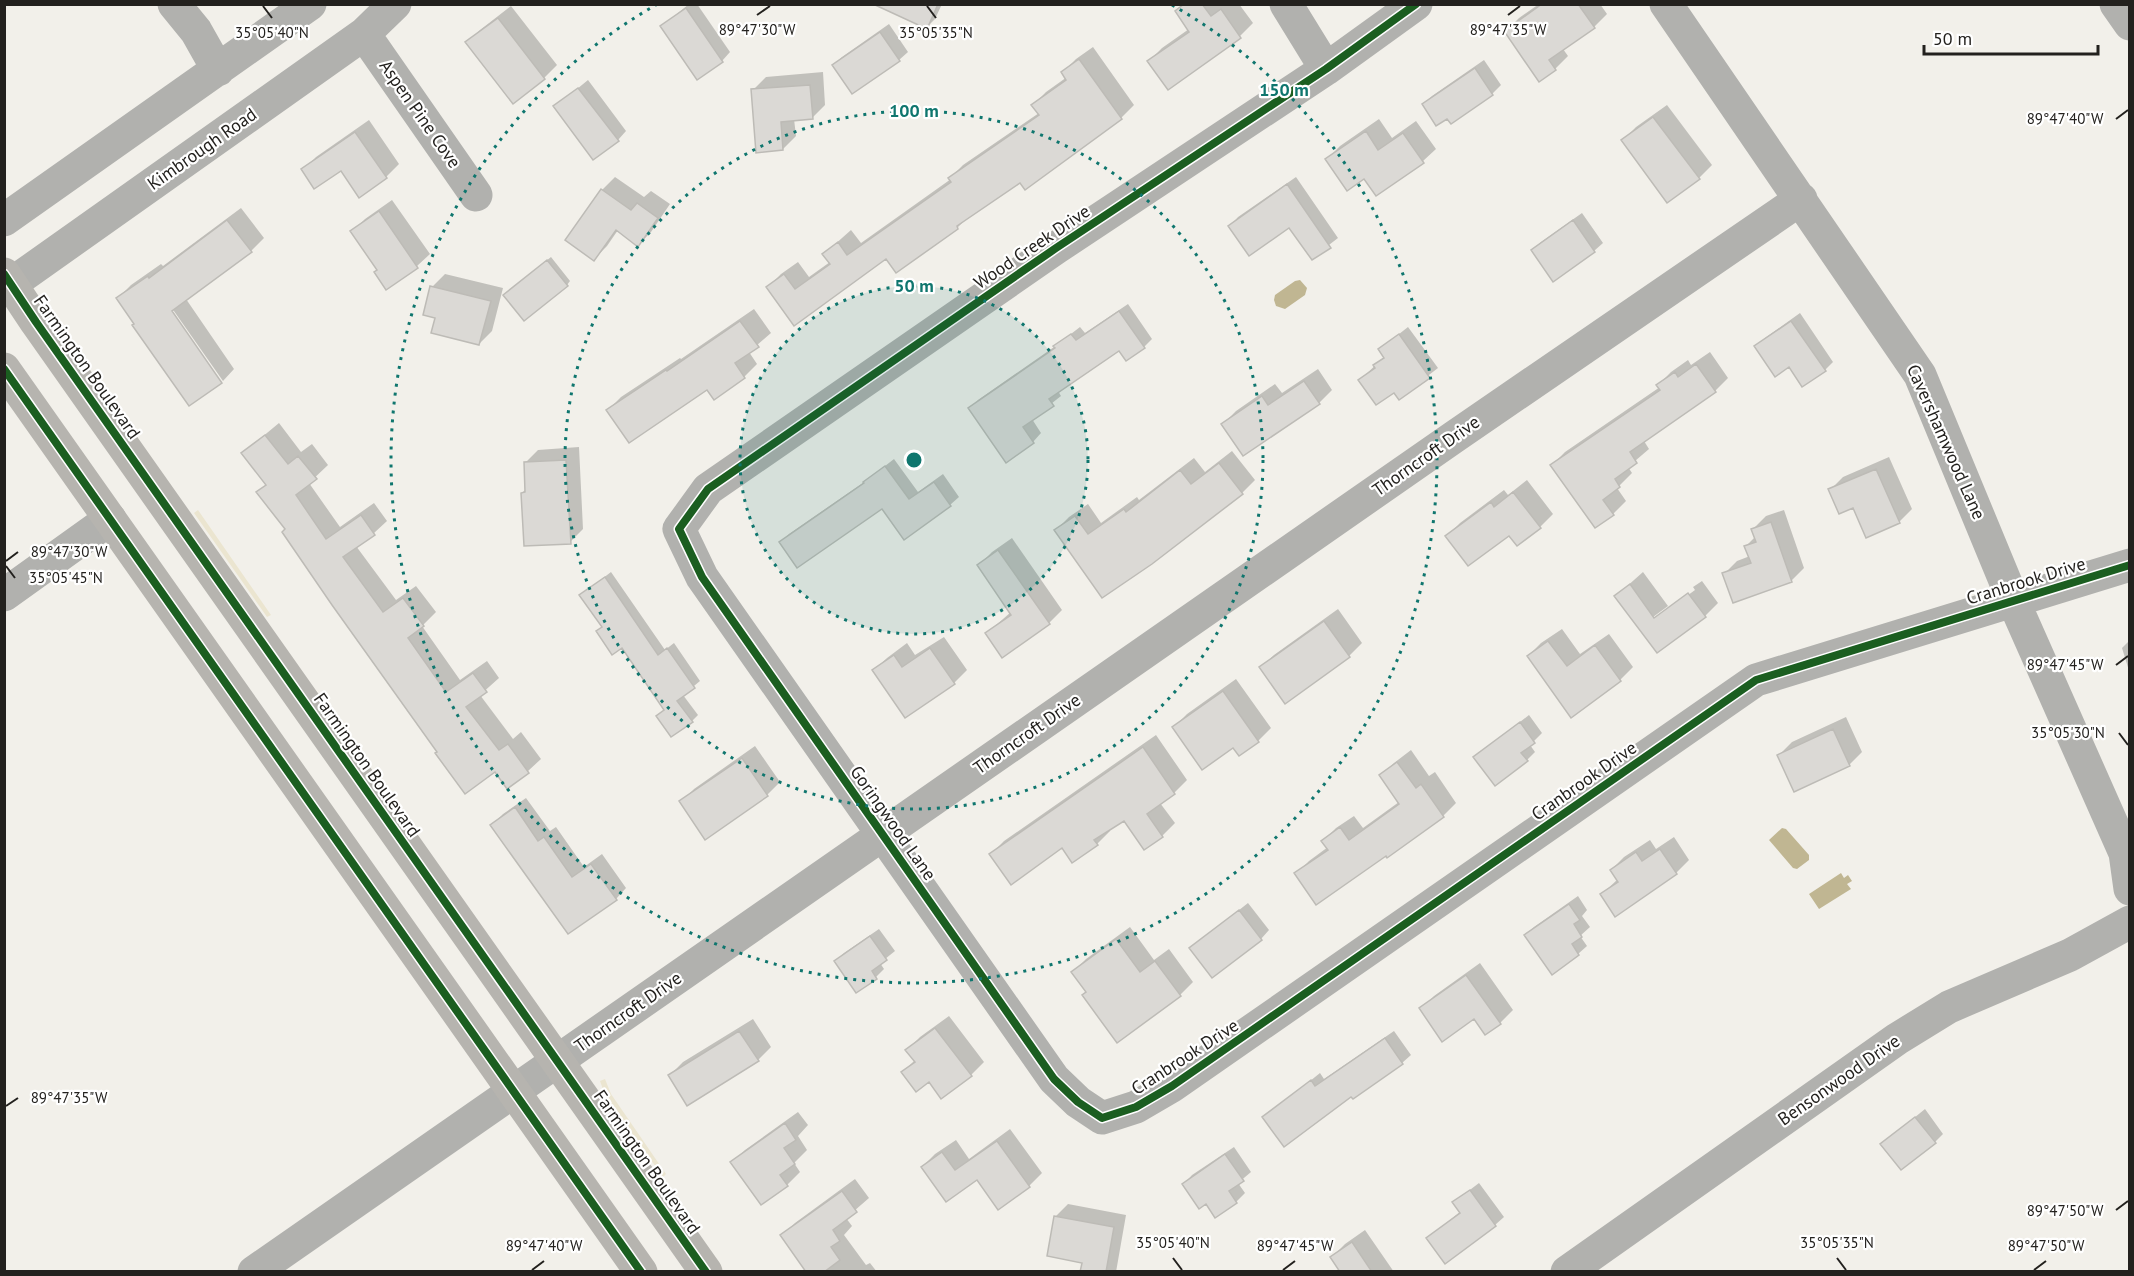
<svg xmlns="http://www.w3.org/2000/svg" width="2134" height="1276" font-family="'PT Sans',sans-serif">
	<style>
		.green { fill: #ebe5d0 }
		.water { fill: #c0b692 }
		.shadow { fill: #0003 }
		.building { fill: #dbd9d5; stroke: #bdbbb6; stroke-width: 1.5 }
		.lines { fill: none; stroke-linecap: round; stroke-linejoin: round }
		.minor { stroke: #b1b1ae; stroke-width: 33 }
		.major { stroke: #b6b4af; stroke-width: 33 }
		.cycleway-casing { stroke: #fff; stroke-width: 11 }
		.cycleway { stroke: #1b5e20; stroke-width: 8 }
		.ticks { fill: none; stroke: #23211e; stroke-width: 2 }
		.ring { fill: none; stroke: #0f766e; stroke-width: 3; stroke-dasharray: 3 6 }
		.labels { text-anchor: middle; stroke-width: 4.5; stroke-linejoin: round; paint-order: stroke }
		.street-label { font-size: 18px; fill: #23211e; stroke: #fff }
		.ticks-label { font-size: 15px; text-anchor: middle; fill: #23211e; stroke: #fff; stroke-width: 4.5; stroke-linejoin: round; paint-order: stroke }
		.centre { fill: #0f766e; stroke: #fff; stroke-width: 3 }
		.ring-label { font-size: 18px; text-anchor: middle; font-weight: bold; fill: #0f766e; stroke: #fff; stroke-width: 4.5; stroke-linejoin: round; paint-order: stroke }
	</style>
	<rect width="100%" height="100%" fill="#f2f0ea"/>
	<!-- green -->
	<path class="green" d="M198,510l73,105 -4,2 -73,-104z
		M605,1079l6,15 55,80 -3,3 -58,-82 -5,-14z"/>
	<!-- water -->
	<path class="water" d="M1300,280l7,8 -2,7 -20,14 -9,-3 -2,-6 1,-5 20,-14z
		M1782,828l4,1 23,26v5l-12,9 -4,-1 -24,-28z
		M1841,873l3,5 4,-3 4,6 -5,3 4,5 -32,20 -10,-15z"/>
	<!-- shadow -->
	<path class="shadow" d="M689,4h8l33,48 -8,9 -60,-35z
		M883,4h59l-7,15 -8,8z
		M1183,4h56l14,19 -13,13 -72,52 -19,-27 13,-13 27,-19z
		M1539,4h61l7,10 -13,13 -31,22 5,7 -13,13 -49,-38 13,-13z
		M511,6l46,59 -13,13 -77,-35 13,-13z
		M889,24l19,28 -9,8 -66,5 9,-8z
		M1093,47l41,58 -13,13 -101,62 -51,36 -12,12 -71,29 -91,66 -27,-36 13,-13 17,-12 11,15 21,-15 -6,-8 27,-24 10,13 90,-64 -1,-1 13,-13 76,-52 -6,-8 13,-13 21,-15 -4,-5 13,-13z
		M1484,60l17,25 -9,9 -41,28 -4,-5 -23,-13 8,-8z
		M823,72l2,33 -13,13 -18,1 2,17 -13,13 -30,-59 13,-13z
		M588,80l38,51 -8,9 -63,-33z
		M1667,105l45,60 -13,13 -76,-38 13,-13z
		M1379,119l13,19 24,-17 20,28 -13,12 -59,16 -37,-18 13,-13z
		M369,120l30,44 -13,13 -45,-8 -38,1 13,-13z
		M615,177l29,20 7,-6 19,13 -19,28 -13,13 -20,-15 -11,16 -13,13 8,-69z
		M1296,177l42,61 -26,20 -22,-32h-60l8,-9z
		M392,200l38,54 -13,12 -39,4 -26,-38 13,-13z
		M241,208l23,30 -13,13 -65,48 48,70 -11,12 -54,-77 -2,2 53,75h2l-33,23 -71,-106 13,-13 30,-21 2,2z
		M1582,213l21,30 -9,8 -62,-1 9,-8z
		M551,257l19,24 -3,4 -58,6z
		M445,274l58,14 -11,43 -13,13 -43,-27 -4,-30z
		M1128,304l24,35 -8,8 -25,2 -61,42 3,5 -29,23 9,14 -8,9 -63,-33 8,-9 76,-53 26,-20 5,6z
		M754,309l17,24 -22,19 8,12 -13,13 -136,33 13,-13 59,-39 1,1z
		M1800,313l33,49 -8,8 -35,-5 -34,-19 9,-8z
		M1408,327l30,41 -39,30 -5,-7 -34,-11 25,-24 -5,-7z
		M1710,352l18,26 -13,13 -71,50 5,8 -21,18 4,6 -15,15 9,13 -13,13 -18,12 -43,-61 13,-13 95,-65 -2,-2 13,-13 17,-12 3,5z
		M1318,369l14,21 -13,13 -96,21 13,-13 39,-27 7,9z
		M279,423l22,29 11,-8 16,21 -19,18 31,44 34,-24 13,18 -13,12 -18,13 40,54 20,-14 20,26 -14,14 38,54 27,-19 12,17 -19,17 33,44 8,-7 20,27 -13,12 -20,16 -13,-18 -209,-240 -19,-45 -24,-31z
		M579,447l4,82 -13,13 -48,-49 4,-4 -1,-26 13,-13z
		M1232,451l23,29 -13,13 -91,70 -95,-33 13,-13 19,-13 13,19 36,-26 2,3 55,-42 11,14z
		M1889,457l23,52 -13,13 -45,-16 -24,-16 13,-13z
		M894,459l24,33 25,-18 16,23 -9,8 -67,2 -102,35 8,-8 78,-54z
		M1527,480l26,34 -13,13 -31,7 -62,2 13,-13 44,-33 4,5z
		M1784,510l20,58 -13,13 -67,-7 13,-13 13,-5 -4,-10 10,-10 -3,-7 13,-13z
		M1012,538l50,72 -13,13 -62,10 24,-21 -32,-47 13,-13z
		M611,572l54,78 9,-7 26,38 -17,14 15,20 -6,6 -26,-12 -44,-63 -19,-20 -22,-31z
		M1643,572l25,34 -15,11v4l42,-31 -2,-3 9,-6 16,22 -13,13 -48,35 -41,-55z
		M1338,609l24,34 -13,13 -63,46 -25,-34 13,-13z
		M1562,629l18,25 29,-20 24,33 -13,13 -92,-24 13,-13z
		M944,637l23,33 -13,13 -80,-13 13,-12 20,-15 8,12z
		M2130,640v34l-8,-26z
		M1236,679l35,49 -13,13 -24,5 -60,-19 13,-13z
		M1529,715l13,18 -12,12 5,7 -8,8 -52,-3z
		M1846,717l16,35 -13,13 -70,-10 13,-13z
		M1156,735l31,45 -13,13 -14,10 15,20 -13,13 -38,-17 -16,10 2,2 -13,13 -106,10 13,-13z
		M755,746l25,36 -13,13 -86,7 13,-13z
		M1411,750l18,26 6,-4 21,31 -13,13 -55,39 -92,19 13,-13 19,-14 -5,-6 13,-13 18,-12 9,12 36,-26 -18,-26 13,-13z
		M526,798l24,33 6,-4 28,40 18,-13 24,34 -10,11 -48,33 -76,-107 11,-11z
		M1674,837l15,23 -13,13 -74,21 16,-15 -7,-9 13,-13 26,-17 6,9z
		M1578,896l9,14 -5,6 8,11 -10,9 7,10 -9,8 -52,-19 8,-8z
		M1248,903l21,27 -8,9 -70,9z
		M1130,927l24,33 15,-11 24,33 -13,13 -107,-23 13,-13z
		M879,929l16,22 -15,12 4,6 -8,8 -40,-16 8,-8z
		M1480,963l33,47 -13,13 -14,10 -11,-16 -54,-8 13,-13z
		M949,1016l35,46 -13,13 -42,5 -26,-8 12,-12 -8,-10 13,-13z
		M753,1019l18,28 -13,13 -88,15 13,-13z
		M1394,1031l17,24 -9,8 -51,32 -87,23 56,-45 4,6z
		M1925,1109l18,25 -8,8 -53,2z
		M798,1112l10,13 -10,11 9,14 -13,13 6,9 -13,13 -55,-22 13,-13z
		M1010,1129l32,44 -13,13 -107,-19 13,-13 21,-14 13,19z
		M1234,1147l17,25 -13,11 7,10 -9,9 -21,14 -9,-14 -22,-18 8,-9z
		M855,1179l14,19 -23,20 6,8 -8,9 22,30 4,-2 7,9h-70l-25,-36 13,-13z
		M1479,1183l25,34 -9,8 -67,13 33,-27 -7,-9z
		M1068,1204l58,11 -10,57h-34l2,-10 -29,-45z
		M1365,1230l29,42h-52l-10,-15 13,-13z"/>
	<!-- building -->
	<path class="building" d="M873,4h65l-11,25z
		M1184,4h18l9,12 10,-7 20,29 -73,52 -21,-29 42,-29 -14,-21z
		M1542,4h36l17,24 -46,32 7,10 -17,12 -35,-51z
		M686,8l37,54 -26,18 -37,-54z
		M498,18l47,61 -32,25 -48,-62z
		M880,32l20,29 -48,33 -20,-29z
		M1079,59l43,60 -97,71 -5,-7 -63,43 1,3 -62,44 -10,-14 -92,67 -28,-39 18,-13 11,15 35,-25 -8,-10 16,-12 9,13 104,-73 -3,-4 91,-63 -8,-10 35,-25 -5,-8z
		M1475,68l18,27 -42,29 -4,-5 -11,7 -14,-22z
		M810,85l3,34 -32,3 2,28 -27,3 -5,-64z
		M578,88l41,53 -26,19 -40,-54z
		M1653,117l47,62 -33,24 -46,-63z
		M1366,131l12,19 25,-17 21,30 -48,33 -12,-17 -17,12 -22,-32z
		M355,132l32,46 -28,20 -18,-27 -27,18 -13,-20z
		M1287,184l44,64 -19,12 -23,-32 -40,28 -21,-30z
		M601,189l30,21 6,-7 21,15 -20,29 -22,-17 -22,31 -29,-21z
		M379,211l39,57 -32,22 -12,-18 3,-2 -27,-39z
		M227,220l25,32 -80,59 50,72 -33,23 -57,-81 2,-1 -18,-26 32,-22 1,2z
		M1573,220l22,32 -42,30 -22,-32z
		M547,260l21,26 -44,35 -21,-26z
		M430,286l61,15 -12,44 -48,-12 4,-15 -12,-3z
		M1119,311l26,37 -19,13 -7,-10 -70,48 5,7 -31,21 11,16 -28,20 -38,-55 87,-60 -2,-2 18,-12 5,6z
		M740,321l19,26 -24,16 10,15 -31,22 -7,-10 -78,53 -23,-33 60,-40 1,1z
		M1791,321l35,50 -24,16 -13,-20 -14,10 -21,-31z
		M1399,334l31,44 -31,22 -5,-7 -18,12 -18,-25 17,-12 -2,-3 11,-7 -6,-9z
		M1696,364l20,28 -86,60 7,11 -22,16 5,8 -17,13 11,15 -19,13 -45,-63 110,-75 -4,-5 19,-13 3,5z
		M1304,381l16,23 -77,52 -22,-32 41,-28 6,9z
		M265,435l23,29 10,-8 19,23 -21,16 30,44 35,-24 14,20 -32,22 40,55 20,-14 21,28 -16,12 38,54 27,-19 14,19 -21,15 33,43 9,-6 21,29 -22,16 -12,-17 -30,22 -30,-41 2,-1 -105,-147 -50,-73 3,-3 -29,-37 10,-7 -25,-32z
		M566,460l5,84 -47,2 -3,-53 4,-1 -1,-30z
		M1219,463l24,31 -91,70 -50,34 -48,-68 21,-14 13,18 36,-25 2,3 54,-42 11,14z
		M885,466l24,33 25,-17 17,24 -47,34 -22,-31 -85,59 -18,-26 85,-59 -1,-1z
		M1876,469l24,54 -34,15 -13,-30 -14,6 -11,-25z
		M1513,492l28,36 -24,18 -8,-10 -41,30 -23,-30 46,-34 3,5z
		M1771,522l21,60 -59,21 -11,-30 29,-10 -7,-17 12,-4 -5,-13z
		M998,550l52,74 -48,34 -17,-25 26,-18 -34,-50z
		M605,577l53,78 9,-7 28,40 -18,13 16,21 -22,15 -15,-21 8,-6 -42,-62 -10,7 -16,-24 6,-4 -23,-32z
		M1630,584l24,34 34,-25 18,24 -49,36 -43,-57z
		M1324,621l26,36 -65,47 -26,-37z
		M1548,641l19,25 28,-21 26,36 -50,37 -44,-62z
		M930,648l25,36 -50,34 -33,-48 22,-15 8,12z
		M1223,691l36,51 -20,14 -6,-8 -31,22 -30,-43z
		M1520,722l15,21 -14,10 7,8 -33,25 -22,-29z
		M1833,729l17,37 -56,26 -17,-37z
		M1143,747l32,47 -28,20 16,23 -19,13 -20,-29 -30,19 4,5 -26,18 -10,-15 -51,37 -22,-31z
		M742,758l26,38 -63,44 -26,-39z
		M1397,762l19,26 5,-4 23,33 -57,41 -1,-2 -70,49 -22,-32 34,-23 -7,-9 19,-14 9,13 50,-36 -20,-29z
		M515,807l23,34 6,-4 28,40 19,-13 26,36 -49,34 -78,-109z
		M1660,849l17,25 -62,43 -15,-23 18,-12 -8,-12 26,-18 6,9z
		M1569,904l11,16 -6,4 8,13 -10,7 7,11 -27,20 -28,-40z
		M1239,910l23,30 -50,38 -23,-30z
		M870,936l17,24 -15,11 5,8 -21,14 -22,-32z
		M1116,939l24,33 15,-11 26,35 -64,47 -35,-48 4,-3 -15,-20z
		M1466,975l35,49 -16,11 -11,-16 -32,23 -23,-34z
		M935,1028l37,48 -31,23 -12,-17 -13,10 -15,-20 14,-10 -10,-12z
		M739,1031l20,30 -72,45 -19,-31z
		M1385,1038l18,26 -50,35 -2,-2 -67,50 -22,-30 49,-37 4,6z
		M1915,1117l21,26 -35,27 -21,-26z
		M785,1123l11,17 -12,8 11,16 -15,11 8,11 -27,19 -31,-43z
		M997,1141l33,46 -32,23 -21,-30 -31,22 -25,-35 21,-15 13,18z
		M1225,1154l19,27 -15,10 8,12 -22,15 -9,-14 -7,5 -17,-25z
		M1470,1190l26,36 -51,38 -19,-26 34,-25 -8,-11z
		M842,1191l15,21 -24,18 7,11 -9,6 9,13 -16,12h-18l-26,-37z
		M1054,1216l60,11 -8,45h-26l2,-9 -35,-7z
		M1352,1242l20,30h-32l-10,-15z"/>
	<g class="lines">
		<!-- minor -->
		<path class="minor" d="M174,4l22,27 22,39
			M1286,4l40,65
			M1416,4l-90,65 -270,179 -348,241 -29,40 23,48 352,502 24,23 24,16 34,-11 36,-21 584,-406 374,-115
			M1666,4l254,371 93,225 112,253 5,36
			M2116,4l14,20
			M364,34l112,161
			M4,220l306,-216
			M4,289l360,-255 31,-30
			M4,595l106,-76
			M254,1272l1200,-835 347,-238
			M1567,1272l330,-233 52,-32 121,-52 60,-33"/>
		<!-- major -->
		<path class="major" d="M4,274l32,48 670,950
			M4,369l637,903"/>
		<!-- cycleway casing -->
		<g class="cycleway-casing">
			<path id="cycleway" d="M1416,4l-90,65 -270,179 -348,241 -29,40 23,48 352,502 24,23 24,16 34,-11 36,-21 584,-406 374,-115
				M4,274l32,48 670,950
				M4,369l637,903"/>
		</g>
		<!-- cycleway -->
		<use href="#cycleway" class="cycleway"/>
	</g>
	<!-- ticks -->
	<path class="ticks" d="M263,6l9,12M927,6l9,12M757,15l13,-9M1508,15l12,-9M2116,119l12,-9M6,561l12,-9M6,566l9,12M2116,665l12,-9M2119,733l9,12M6,1106l12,-8M2116,1210l12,-9M1173,1258l9,12M1837,1258l9,12M532,1270l12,-9M1283,1270l12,-9M2034,1270l12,-9"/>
	<!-- distance rings -->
	<circle cx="914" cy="460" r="174" fill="#0f766e" fill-opacity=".12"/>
	<g class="ring">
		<circle cx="914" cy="460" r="174"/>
		<circle cx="914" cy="460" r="349"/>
		<path d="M1172 5A523 523 0 1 1 656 5"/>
	</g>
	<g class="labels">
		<!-- street labels -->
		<g class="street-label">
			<text transform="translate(420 114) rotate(55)" y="6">Aspen Pine Cove</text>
			<text transform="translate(202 149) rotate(-35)" y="6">Kimbrough Road</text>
			<text transform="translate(1032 247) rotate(-34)" y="6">Wood Creek Drive</text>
			<text transform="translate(87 367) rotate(55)" y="6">Farmington Boulevard</text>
			<text transform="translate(1946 442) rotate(66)" y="6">Cavershamwood Lane</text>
			<text transform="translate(1426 456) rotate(-35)" y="6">Thorncroft Drive</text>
			<text transform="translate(2026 581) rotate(-17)" y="6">Cranbrook Drive</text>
			<text transform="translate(1027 734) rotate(-35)" y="6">Thorncroft Drive</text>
			<text transform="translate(367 765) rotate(55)" y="6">Farmington Boulevard</text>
			<text transform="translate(1584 781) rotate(-35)" y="6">Cranbrook Drive</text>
			<text transform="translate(893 823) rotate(55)" y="6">Goringwood Lane</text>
			<text transform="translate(628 1012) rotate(-35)" y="6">Thorncroft Drive</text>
			<text transform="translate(1185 1057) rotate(-33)" y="6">Cranbrook Drive</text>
			<text transform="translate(1839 1080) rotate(-35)" y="6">Bensonwood Drive</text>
			<text transform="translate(647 1162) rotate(55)" y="6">Farmington Boulevard</text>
		</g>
	</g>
	<g class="ticks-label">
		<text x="757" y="35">89°47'30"W</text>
		<text x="1508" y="35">89°47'35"W</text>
		<text x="272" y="38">35°05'40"N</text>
		<text x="936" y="38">35°05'35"N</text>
		<text x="2065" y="124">89°47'40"W</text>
		<text x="69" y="557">89°47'30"W</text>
		<text x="66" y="583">35°05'45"N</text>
		<text x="2065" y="670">89°47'45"W</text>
		<text x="2068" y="738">35°05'30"N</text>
		<text x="69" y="1103">89°47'35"W</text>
		<text x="2065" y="1216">89°47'50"W</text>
		<text x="1173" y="1248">35°05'40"N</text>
		<text x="1837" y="1248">35°05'35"N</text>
		<text x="544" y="1251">89°47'40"W</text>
		<text x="1295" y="1251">89°47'45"W</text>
		<text x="2046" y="1251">89°47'50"W</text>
	</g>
	<circle cx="914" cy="460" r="9" class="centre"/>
	<g class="ring-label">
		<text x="1284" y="96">150 m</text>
		<text x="914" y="117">100 m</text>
		<text x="914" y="292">50 m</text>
	</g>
	<!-- border -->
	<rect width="2134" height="1276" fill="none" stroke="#23211e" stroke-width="12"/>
	<!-- scale -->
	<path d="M1924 45v9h174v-9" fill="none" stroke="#23211e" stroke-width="3"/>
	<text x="1933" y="45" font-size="18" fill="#23211e" stroke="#ffffff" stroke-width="4.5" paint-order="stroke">50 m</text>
</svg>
